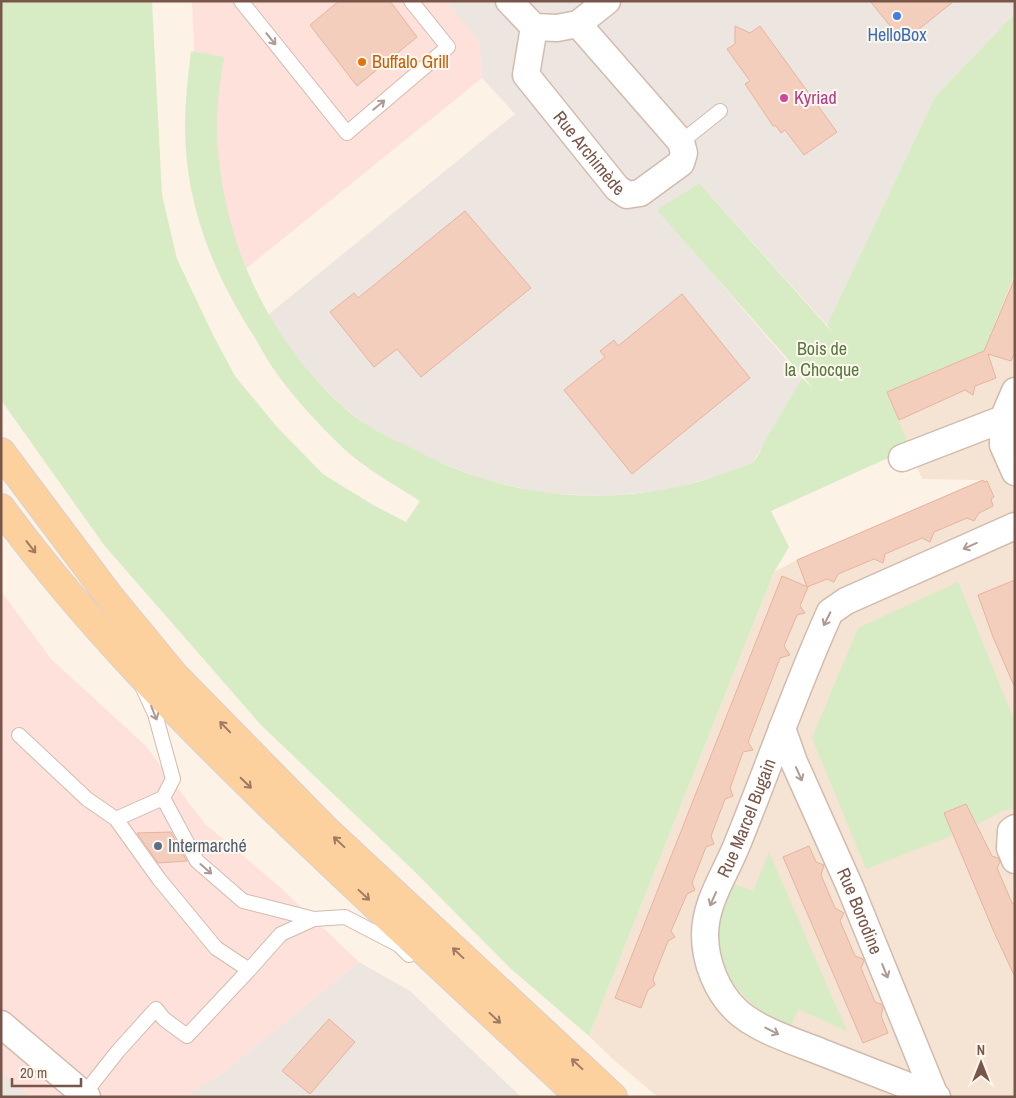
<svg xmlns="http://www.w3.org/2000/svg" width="1016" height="1098" font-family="'Archivo Narrow',sans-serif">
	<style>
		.residential { fill: #f5e3d4 }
		.commercial { fill: #fee1da }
		.industrial { fill: #ede5e0 }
		.green { fill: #d7ecc4 }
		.building { fill: #f4cebd; stroke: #e7b39d }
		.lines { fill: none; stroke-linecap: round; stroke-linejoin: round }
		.service-casing { stroke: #d2bbae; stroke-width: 16 }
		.minor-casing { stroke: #d2bbae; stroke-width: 29 }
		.primary-casing { stroke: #d9d0cc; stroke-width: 30 }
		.service { stroke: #fff; stroke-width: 14 }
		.minor { stroke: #fff; stroke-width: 26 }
		.primary { stroke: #fdd19d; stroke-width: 28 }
		.oneway { stroke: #ae9a92 }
		.oneway2 { stroke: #a07b63 }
		.shop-dot { fill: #3f7fe0; stroke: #fff7ed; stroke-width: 2 }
		.food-dot { fill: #e8710a; stroke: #fff7ed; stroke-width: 2 }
		.hotel-dot { fill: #d1479c; stroke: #fff7ed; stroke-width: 2 }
		.service-dot { fill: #5c6f8a; stroke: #fff7ed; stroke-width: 2 }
		.labels { text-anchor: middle; stroke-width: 4; stroke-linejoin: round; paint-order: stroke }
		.shop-label { font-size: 18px; fill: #366cbe; stroke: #fff7ed }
		.food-label { font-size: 18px; fill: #c56008; stroke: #fff7ed; text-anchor: start }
		.hotel-label { font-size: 18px; fill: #b23c85; stroke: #fff7ed; text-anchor: start }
		.street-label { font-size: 18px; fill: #78564a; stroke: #fff7ed }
		.park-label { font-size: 18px; fill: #54783e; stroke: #fff7ed }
		.service-label { font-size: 18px; fill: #4e5e75; stroke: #fff7ed; text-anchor: start }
	</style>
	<rect width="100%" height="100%" fill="#fdf2e6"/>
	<!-- residential -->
	<path class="residential" d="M1015,273v824h-357l-44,-37 -25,-24 185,-464 23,-12 184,-80 -59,-1 -35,-87 97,-41z"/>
	<!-- commercial -->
	<path class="commercial" d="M192,1h254l33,40 3,37 -250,202 -34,-139z
		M1,591l50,68 94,86 60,79 75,63 79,75 -136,111 -40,24h-155l-27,-24z"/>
	<!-- industrial -->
	<path class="industrial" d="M446,1h569v12l-80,84 -108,228 -128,-142 -41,27 144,168 -49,84 -28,12 -59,16 -61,6 -61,-3 -58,-13 -55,-21 -61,-31 -30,-24 -27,-28 -24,-29 -21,-32 247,-201 -33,-36 -3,-37z
		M359,962l51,29 111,106h-338l40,-24z
		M1,1071l29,26h-29z"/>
	<!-- green -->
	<path class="green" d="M1,1h151l10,194 15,64 36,76 22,41 42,51 46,47 50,31 33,17 14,-21c-26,-17 -55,-32 -78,-54 -23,-22 -46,-47 -65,-73 -8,-11 -15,-24 -22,-36 -42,-65 -70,-133 -70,-212 0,-25 3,-50 6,-75l33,6c-4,26 -8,52 -7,78 4,84 33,164 86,229 19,23 41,47 67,63 14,9 30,15 45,23 62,33 134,50 204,45 40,-3 80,-11 117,-26 4,-2 13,-4 17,-7 5,-4 8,-14 11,-20 13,-21 25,-42 38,-64l12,11 -157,-179 42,-27 134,150 -6,-8 108,-228 80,-84v260l-31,78 -97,41 23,56 -139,63 18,36 -15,25 -185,464 -79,-68 -96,-97 -153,-146 -157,-180 -103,-145z
		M958,582l57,140v86l-13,3 -33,18 -103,40 -54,-131 46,-110z
		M769,852l78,179 -49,-22 -9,22 -26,-17 -37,-36 -9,-37 6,-40 8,-18 22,8z"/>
	<!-- building -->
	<path class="building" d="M339,1h51l27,36 -60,49 -47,-61z
		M870,1h84l-51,41z
		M735,26l15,7 10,-7 77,106 -33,23 -19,-25 -4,3 -5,-7h-3l-28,-42 5,-3 -23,-32 8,-5z
		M465,211l66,77 -110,89 -24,-28 -23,18 -44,-55 24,-19 4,5z
		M1015,278v74l-4,9 -23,-7 8,24 -21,8 -2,9 -8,-5 -66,30 -12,-28 97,-41z
		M682,294l68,84 -118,96 -68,-84 41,-33 -5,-6 14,-11 4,6z
		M983,480l1,2 3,-1 7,16 -3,2 2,7 -14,7 -5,8 -7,-3 -33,14 -4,10 -8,-4 -37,16 -2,9 -9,-4 -36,15 -4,8 -7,-3 -20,8 -10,-27z
		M782,576l26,11 -8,19 5,7 -8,2 -13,31 6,9 -10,3 -32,84 5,8 -10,2 -13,36 3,8 -8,3 -14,37 3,8 -8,3 -14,36 3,7 -8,4 -16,37 4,6 -7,4 -15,38 2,6 -7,5 -7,18 -26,-10z
		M1015,580v108l-22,-51 -15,-42z
		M966,804l26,52 6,2 2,4 -3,6 15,35 3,1v73l-21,-45 -50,-119z
		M171,832l16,29 -29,2 -21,-30z
		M809,846l7,16 8,3 -3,10 14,33 9,5 -4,8 15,35 8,3 1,2 -3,7 14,34 6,2 2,4 -2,8 7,17 -25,10 -80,-186z
		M329,1019l26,23 -45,52 -28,-23z"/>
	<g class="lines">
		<!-- service casing -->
		<g class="service-casing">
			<path id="service" d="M241,1l106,132 101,-86 -37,-46
				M681,142l39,-31
				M143,688l12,26 18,65 -10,19 -47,21 43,60 57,69 33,22 32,-36 33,-15
				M19,735l68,64 29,20
				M163,798l34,63 46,40 71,18 31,-2 54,28 10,10
				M84,1094l34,-43 38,-42 8,10 23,17 62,-66"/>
		</g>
		<!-- minor casing -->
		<g class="minor-casing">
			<g id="minor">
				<path d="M509,1l25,26 23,1 21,-4 29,-23"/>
				<path id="s1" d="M534,27l-8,48 91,113 10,7 13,-2 41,-30 3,-10 -3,-11 -103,-118"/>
				<path d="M1015,391l-12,28v26l12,27"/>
				<path d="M902,458l101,-39"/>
				<path id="s2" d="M782,728l12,34 56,125 85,209"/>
				<path d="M1015,828l-4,3 -1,17 5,12"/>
				<path d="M1,1024l86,73"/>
				<path id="s3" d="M937,1097c-39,-15 -78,-30 -116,-45 -25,-10 -66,-23 -85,-42 -19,-18 -31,-48 -31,-75 0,-32 19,-59 31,-88 32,-78 59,-158 94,-235l16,-11 169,-75"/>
			</g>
		</g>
		<!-- primary casing -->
		<g class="primary-casing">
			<path id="primary" d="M1,452l108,144 65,79 152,155 287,267
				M1,508c82,112 180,211 279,307 99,95 200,188 300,282"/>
		</g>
		<!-- service -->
		<use href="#service" class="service"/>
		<!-- minor -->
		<use href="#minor" class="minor"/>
		<!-- primary -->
		<use href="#primary" class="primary"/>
	</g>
	<!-- one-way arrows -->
	<defs><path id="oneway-shaft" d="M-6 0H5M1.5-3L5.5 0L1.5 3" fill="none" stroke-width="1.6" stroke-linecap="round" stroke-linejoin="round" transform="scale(1.25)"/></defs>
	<g class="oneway">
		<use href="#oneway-shaft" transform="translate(271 39) rotate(51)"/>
		<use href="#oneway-shaft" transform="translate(379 105) rotate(-40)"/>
		<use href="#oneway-shaft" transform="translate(970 546) rotate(156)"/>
		<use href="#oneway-shaft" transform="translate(827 619) rotate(117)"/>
		<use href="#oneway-shaft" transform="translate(154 713) rotate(68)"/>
		<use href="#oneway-shaft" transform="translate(799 774) rotate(66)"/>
		<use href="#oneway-shaft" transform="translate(206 869) rotate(41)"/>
		<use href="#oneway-shaft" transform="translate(713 899) rotate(114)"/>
		<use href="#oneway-shaft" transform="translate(885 971) rotate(68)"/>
		<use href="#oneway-shaft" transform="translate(772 1031) rotate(27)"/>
	</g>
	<g class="oneway2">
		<use href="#oneway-shaft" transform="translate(31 547) rotate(52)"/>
		<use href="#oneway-shaft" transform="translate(225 727) rotate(-134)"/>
		<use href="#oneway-shaft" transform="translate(246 783) rotate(44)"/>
		<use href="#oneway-shaft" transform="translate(339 842) rotate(-137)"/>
		<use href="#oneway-shaft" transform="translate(364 895) rotate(43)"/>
		<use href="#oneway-shaft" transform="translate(458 953) rotate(-137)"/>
		<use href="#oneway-shaft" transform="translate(495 1018) rotate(43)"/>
		<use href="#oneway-shaft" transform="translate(577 1064) rotate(-137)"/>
	</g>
	<!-- markers -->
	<circle class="shop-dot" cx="897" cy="16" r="5"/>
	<circle class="food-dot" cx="362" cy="62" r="5"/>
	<circle class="hotel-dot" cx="784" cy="98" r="5"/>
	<circle class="service-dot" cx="158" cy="846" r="5"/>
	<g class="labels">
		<!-- shop labels -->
		<g class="shop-label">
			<text x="897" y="41">HelloBox</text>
		</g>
		<!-- food labels -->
		<g class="food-label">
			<text x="372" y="68">Buffalo Grill</text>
		</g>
		<!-- hotel labels -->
		<g class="hotel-label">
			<text x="794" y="104">Kyriad</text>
		</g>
		<!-- street labels -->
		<g class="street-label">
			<text dy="6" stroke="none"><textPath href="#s1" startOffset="149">Rue Archimède</textPath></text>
			<text dy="6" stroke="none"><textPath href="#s3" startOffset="428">Rue Marcel Bugain</textPath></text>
			<text dy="6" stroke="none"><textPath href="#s2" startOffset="199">Rue Borodine</textPath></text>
		</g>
		<!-- park labels -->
		<g class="park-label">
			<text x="822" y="355">Bois de<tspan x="822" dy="21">la Chocque</tspan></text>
		</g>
		<!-- service labels -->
		<g class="service-label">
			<text x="168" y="852">Intermarché</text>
		</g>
	</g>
	<!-- border -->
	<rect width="1016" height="1098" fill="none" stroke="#78564a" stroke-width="5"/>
	<!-- north arrow -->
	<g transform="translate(981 1063)" stroke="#fff7ed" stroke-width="4" paint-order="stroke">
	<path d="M0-4L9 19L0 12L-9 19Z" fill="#78564a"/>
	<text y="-8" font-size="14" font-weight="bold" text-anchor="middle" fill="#78564a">N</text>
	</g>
	<!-- scale -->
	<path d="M12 1078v8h69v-8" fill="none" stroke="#78564a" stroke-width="2.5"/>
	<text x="20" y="1078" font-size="15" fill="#78564a" stroke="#fff7ed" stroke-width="4" paint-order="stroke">20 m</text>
</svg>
